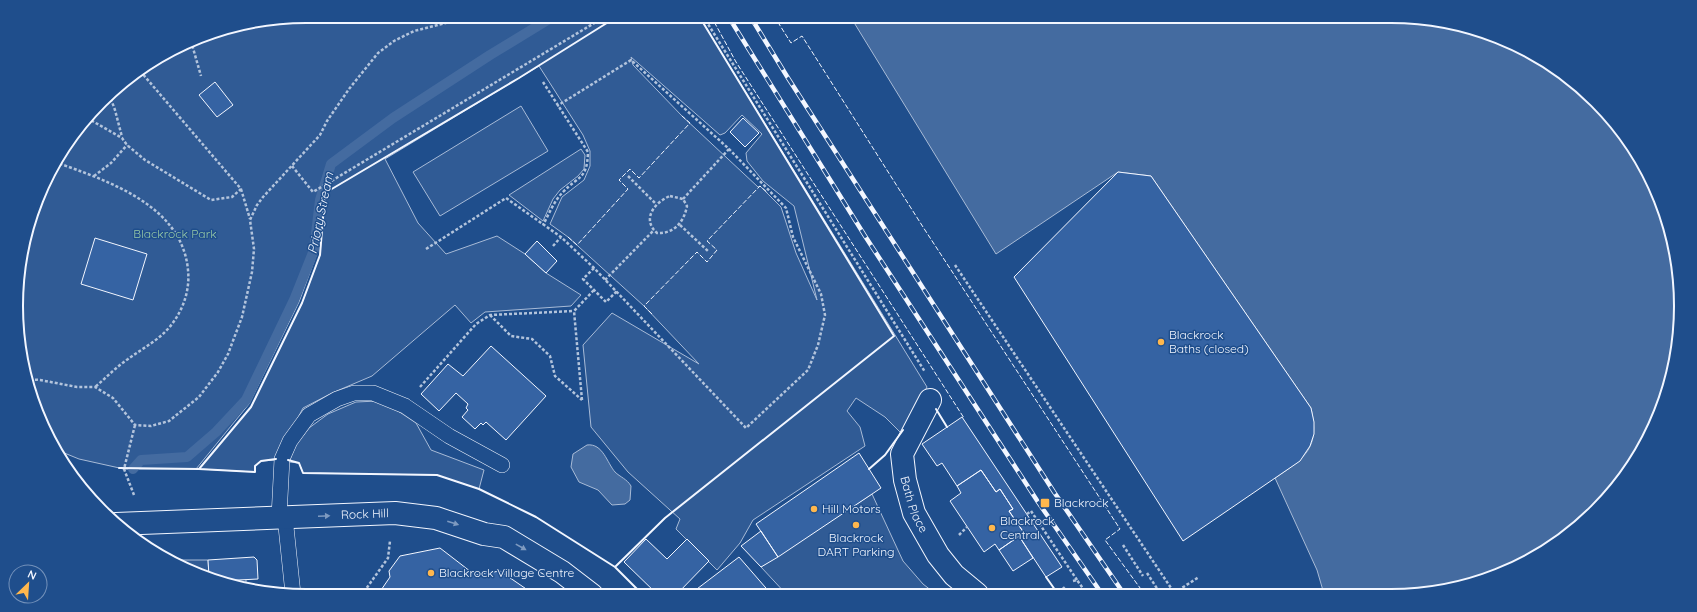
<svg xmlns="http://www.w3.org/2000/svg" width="1697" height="612" font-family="Quicksand,sans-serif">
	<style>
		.built { fill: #305b95; stroke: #a8bbd7; fill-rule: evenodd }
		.water { fill: #446ba0; stroke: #a8bbd7 }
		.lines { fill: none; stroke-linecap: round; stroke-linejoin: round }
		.stream { stroke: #446ba0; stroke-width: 10 }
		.building { fill: #3563a3; stroke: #f2f6ff }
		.lane-casing { stroke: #f2f6ff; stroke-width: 16 }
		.street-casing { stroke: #f2f6ff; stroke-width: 24 }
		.secondary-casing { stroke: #f2f6ff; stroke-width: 24 }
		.path { stroke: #b3c4dc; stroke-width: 2.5; stroke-dasharray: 3 2; stroke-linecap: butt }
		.lane { stroke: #1f4e8c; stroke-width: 15 }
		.street { stroke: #1f4e8c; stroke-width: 22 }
		.secondary { stroke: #1f4e8c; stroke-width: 22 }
		.rail-casing { stroke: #f2f6ff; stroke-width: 4.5 }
		.rail { stroke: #1f4e8c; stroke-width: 3; stroke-dasharray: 9; stroke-linecap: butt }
		.fence { stroke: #f2f6ff; stroke-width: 1; stroke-dasharray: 5 2; stroke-linecap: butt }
		.wall { stroke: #f2f6ff; stroke-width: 2 }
		.oneway { fill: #7e9ac0 }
		.poi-dot { fill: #ffb74d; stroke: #1f4e8c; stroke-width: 1.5 }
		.labels { text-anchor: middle; stroke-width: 3; stroke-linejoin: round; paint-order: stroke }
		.park-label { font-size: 12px; fill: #97c8a6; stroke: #1f4e8c }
		.poi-label { font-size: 12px; fill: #f2f6ff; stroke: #1f4e8c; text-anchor: start }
		.street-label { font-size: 12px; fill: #f2f6ff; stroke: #1f4e8c }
		.water-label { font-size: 13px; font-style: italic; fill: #f2f6ff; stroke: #1f4e8c }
		.rim { fill: none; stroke: #f2f6ff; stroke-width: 2 }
	</style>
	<rect width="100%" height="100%" fill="#1f4e8c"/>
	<!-- built -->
	<path class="built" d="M306,16h393l228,371 -26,46 -16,-16 -29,-19 -9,13 13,16 5,19 -112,74 -13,23 -23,27 -41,-41 4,-10 -52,-47 -37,-45 -8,-82 29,-32 87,51 -55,-58 -76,-69 -18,-13 12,-27 22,-17 6,-14v-15l-7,-16 -44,-69 -154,93 33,64 28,31 51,-18 28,18 21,19 35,22 -10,11 -86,6 -14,11 -16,-18 -83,71 -40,17 -29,15 -27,52 -15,1 -6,5v6l-56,-3 52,-62 51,-104 18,-48 4,-53 -8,54 -17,46 -50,102 -53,65h-72l-45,-10 -22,-9 -31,-69 -9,-56 1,-57 28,-90 30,-49 39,-41 80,-50 55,-16zM631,57l89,78 5,-2 17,-18 20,19 -16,19 1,8 16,20 31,25 23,94 -21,-47 -15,-46 -21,-21 -2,1 -76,-71 -49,-51z
		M521,106l27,45 -108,65 -27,-44z
		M581,149l4,6 -1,14 -6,7 -18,14 -7,9 -10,22 -34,-26z
		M378,401l11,4 27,18 15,27 53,20 -5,19 -42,-14 -134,-2 -4,-10 -10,-1 6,-16 14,-18 19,-14 28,-12z
		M872,494l31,67 20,23 14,11h-150l-26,-28z
		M174,560h34l1,16z
		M246,579v9l-15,-2 -12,-5z"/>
	<!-- water -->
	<path class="water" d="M850,16h541l75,10 53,20 48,30 42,39 33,46 24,52 12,55 2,57 -9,56 -29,70 -60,73 -63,42 -90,27 -105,1 -7,-24 -42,-92c31,-21 45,-30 36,-70l-160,-232 -33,-4 -122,82z
		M587,445c16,-2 20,18 28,27 5,5 12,7 16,14l-1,14 -5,4 -13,1 -14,-15 -19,-8 -8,-15 2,-13z"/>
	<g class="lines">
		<!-- stream -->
		<path class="stream" d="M133,469l8,-9 46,-3 29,-25 30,-32 48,-100 20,-50 6,-50 11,-36 62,-46 97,-63 64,-39"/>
	</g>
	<!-- building -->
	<path class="building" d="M215,82l18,23 -16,12 -18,-22z
		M743,118l16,15 -14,14 -15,-15z
		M1118,172l33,4 160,232 3,14v12l-4,12 -10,15 -117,80 -169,-264z
		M95,238l52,16 -14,46 -52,-16z
		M537,241l20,20 -11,12 -21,-19z
		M491,346l55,50 -40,44 -20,-18 -3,3 -2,-2 -6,6 -13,-12 6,-7 -2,-2 2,-4 -12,-11 -17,18 -18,-17 27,-30 15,12z
		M962,417l100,150 -16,10 -27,-41 5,-3 -15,-22 4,-2 -13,-20 -4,3 -15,-22 -24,16 -15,-23 -5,3 -15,-22z
		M859,453l22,35 -103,69 -22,-33z
		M981,470l15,22 4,-3 13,20 -4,2 15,22 -25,17 -4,-6 -11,8 -34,-51 11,-8 -4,-7z
		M761,531l17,26 -17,10 -20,-21z
		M1019,536l14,22 -20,13 -14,-21z
		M646,539l21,20 20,-20 22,22 -33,34h-18l-34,-33z
		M440,548l35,27 25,-4 35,24 -158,1 13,-19 -1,-6 11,-15z
		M254,557l3,3 1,19 -39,2 -10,-5 -1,-16z
		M739,557l33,38h-83z"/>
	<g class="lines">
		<!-- lane casing -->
		<g class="lane-casing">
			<path id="lane" d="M279,517l3,-58 8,-18 19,-26 28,-16 17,-6h19l32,13 44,30 53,29
				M285,517l8,77"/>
		</g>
		<!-- street casing -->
		<g class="street-casing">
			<g id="street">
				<path id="s1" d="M930,400l-28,54 3,26 9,33 24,42 16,20 23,19"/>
			</g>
		</g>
		<!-- secondary casing -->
		<g class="secondary-casing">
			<g id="secondary">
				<path id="s2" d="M116,524l279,-11 41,5 48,16 20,3 58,35 30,23"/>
			</g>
		</g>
		<!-- path -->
		<path class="path" d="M703,16l222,356
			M191,41l10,35
			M543,82l45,70c-1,28 -9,23 -25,40 -9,9 -14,22 -20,33
			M109,94l6,16 7,27
			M87,118l35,20 5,7 18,15 66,40 21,-3 9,-8 -100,-117
			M55,162c53,19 127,43 133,108 2,19 -4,38 -16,54 -11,15 -29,24 -44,35 -12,8 -22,19 -33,28
			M292,166l21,26 293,-176
			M94,176l17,-13 16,-18
			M628,176l28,28
			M241,189l9,30
			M670,196l13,3 4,7c-3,16 -13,28 -30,27 -16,-14 -2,-31 13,-37z
			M683,199l46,-50
			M680,225l29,27
			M553,246l8,-9
			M426,249l80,-51 55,39 33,31 152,160 62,-58 10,-25 7,-30 -4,-21 -28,-57 -7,-29 -57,-59 -98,-89 -74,46
			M955,265l220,329
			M594,268l-11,11 23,23 11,-11
			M605,280l49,-50
			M490,315l21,21 21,3 18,17 5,20 27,24
			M25,379l15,1 37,7h18l18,11 22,27 16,1 18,-5 30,-24 19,-25 10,-18 14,-37 10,-45 2,-23 -4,-29 7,-15 6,-8 57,-62 7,-14 22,-32 29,-36 16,-12 20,-10 60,-15
			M420,387l56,-63 14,-9 84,-4
			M582,400l-8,-89 20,-21
			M134,495l-10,-26 11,-44
			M1027,514l4,-3 46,69
			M959,535l8,-8
			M1123,545l20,31
			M1147,573l13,20 -2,1
			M1073,581l4,-1 10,14
			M1063,587l6,7
			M1174,593l25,-16
			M361,596l27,-38 2,-17"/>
		<!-- lane -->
		<use href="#lane" class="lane"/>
		<!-- street -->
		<use href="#street" class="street"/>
		<!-- secondary -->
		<use href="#secondary" class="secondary"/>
		<!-- rail casing -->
		<g class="rail-casing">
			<path id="rail" d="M728,16l137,220 173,266 64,92
				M750,16l38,62 266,414 70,102"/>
		</g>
		<!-- rail -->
		<use href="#rail" class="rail"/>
		<!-- fence -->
		<path class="fence" d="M711,16l25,46 228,356
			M774,16l17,27 11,-7 121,191 197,302 -15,11 38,52 3,-1 3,3
			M568,237l9,8 51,-56 -9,-9 11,-11 9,9 51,-55 -8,-7
			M652,314l-8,-8 53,-54 10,10 10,-12 -10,-9 52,-54 1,-1 8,7"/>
		<!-- wall -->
		<path class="wall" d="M936,409l11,18
			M276,459l-15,2 -6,5v6l-56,-3 52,-62 51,-104 18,-48 5,-62 194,-115 99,-62
			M288,460l11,3 4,10 134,2 42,14 57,28 79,50 50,-49 229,-182 -195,-320
			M119,468l80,1
			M869,469l16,-14 18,-25
			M615,567l28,28
			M1046,577l12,17"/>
	</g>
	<!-- one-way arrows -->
	<defs><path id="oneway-solid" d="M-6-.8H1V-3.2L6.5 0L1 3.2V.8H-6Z"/></defs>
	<g class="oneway">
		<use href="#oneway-solid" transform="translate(324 516) rotate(-2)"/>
		<use href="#oneway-solid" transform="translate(453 523) rotate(17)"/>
		<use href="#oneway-solid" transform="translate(521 547) rotate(29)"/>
	</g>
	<!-- markers -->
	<g class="poi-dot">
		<circle cx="1161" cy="342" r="4"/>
		<rect x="1040" y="498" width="10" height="10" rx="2"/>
		<circle cx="814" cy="509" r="4"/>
		<circle cx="856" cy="525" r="4"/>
		<circle cx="992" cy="528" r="4"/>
		<circle cx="431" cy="573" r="4"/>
	</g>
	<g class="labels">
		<!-- park labels -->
		<g class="park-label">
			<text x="175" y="238">Blackrock Park</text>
		</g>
		<!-- poi labels -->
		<g class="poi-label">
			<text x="1169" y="339">Blackrock<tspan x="1169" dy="14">Baths (closed)</tspan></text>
			<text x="1054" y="507">Blackrock</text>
			<text x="822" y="513">Hill Motors</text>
			<text x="1000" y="525">Blackrock<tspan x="1000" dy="14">Central</tspan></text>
			<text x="856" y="542" text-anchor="middle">Blackrock<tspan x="856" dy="14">DART Parking</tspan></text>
			<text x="439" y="577">Blackrock Village Centre</text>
		</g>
		<!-- street labels -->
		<g class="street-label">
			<text dy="4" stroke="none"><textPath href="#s1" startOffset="113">Bath Place</textPath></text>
			<text dy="4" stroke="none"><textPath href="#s2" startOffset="249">Rock Hill</textPath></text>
		</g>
		<!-- water labels -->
		<g class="water-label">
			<text transform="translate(320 213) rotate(-78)" y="5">Priory Stream</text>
		</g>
	</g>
	<!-- crop -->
	<path d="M0 0H1697V612H0ZM306 23H1391A283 283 0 0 1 1674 306V306A283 283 0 0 1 1391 589H306A283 283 0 0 1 23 306V306A283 283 0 0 1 306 23Z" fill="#1f4e8c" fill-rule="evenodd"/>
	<path class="rim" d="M306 23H1391A283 283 0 0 1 1674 306V306A283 283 0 0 1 1391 589H306A283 283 0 0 1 23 306V306A283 283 0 0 1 306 23Z"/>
	<!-- north arrow -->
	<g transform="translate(28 584) rotate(25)"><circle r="19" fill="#1f4e8c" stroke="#7391ba"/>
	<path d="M0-3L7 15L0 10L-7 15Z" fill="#ffb74d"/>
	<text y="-6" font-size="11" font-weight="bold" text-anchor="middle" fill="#f2f6ff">N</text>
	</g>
</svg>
